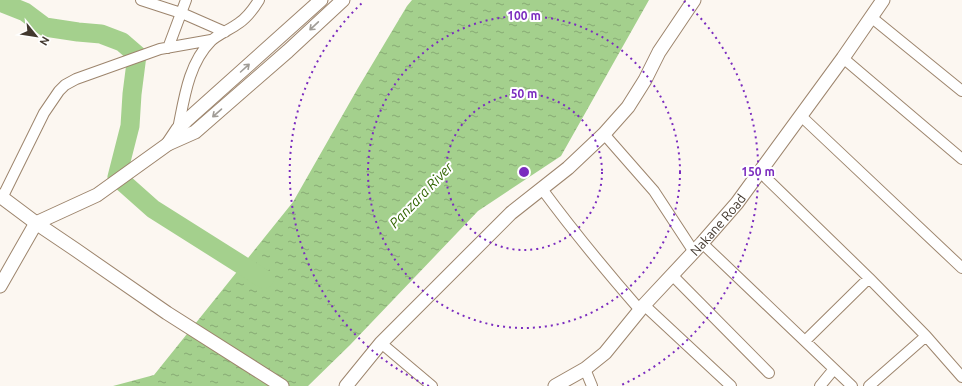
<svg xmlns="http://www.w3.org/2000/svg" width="962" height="386" font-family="Ubuntu,sans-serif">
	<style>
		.water { fill: url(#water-ripples) }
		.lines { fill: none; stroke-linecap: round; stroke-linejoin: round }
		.river { stroke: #a4d08d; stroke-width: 19 }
		.minor-casing { stroke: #9d856d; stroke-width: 12 }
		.tertiary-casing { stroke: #9d856d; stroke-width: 15 }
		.minor { stroke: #fff; stroke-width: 10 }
		.tertiary { stroke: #fff; stroke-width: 13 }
		.oneway { stroke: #a09c96 }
		.ring { fill: none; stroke: #7b2cbf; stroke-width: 2; stroke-dasharray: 2 4 }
		.labels { text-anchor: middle; stroke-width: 4; stroke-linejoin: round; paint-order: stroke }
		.street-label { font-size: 13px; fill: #42382e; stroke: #fff }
		.water-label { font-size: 14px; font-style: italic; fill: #316500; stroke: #fff }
		.centre { fill: #7b2cbf; stroke: #fff; stroke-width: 2 }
		.ring-label { font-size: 12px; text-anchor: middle; font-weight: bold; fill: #7b2cbf; stroke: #fff; stroke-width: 4; stroke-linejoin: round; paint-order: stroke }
	</style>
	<defs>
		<pattern id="water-ripples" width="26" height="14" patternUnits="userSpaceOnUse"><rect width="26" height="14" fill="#a4d08d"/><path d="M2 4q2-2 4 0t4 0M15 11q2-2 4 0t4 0" fill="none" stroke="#87aa74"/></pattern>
	</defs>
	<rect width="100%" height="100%" fill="#fcf7f1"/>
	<!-- water -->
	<path class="water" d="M412,0h237l-88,156 -83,55 -128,134 -42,41h-195l41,-11 139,-173 65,-114 49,-82z"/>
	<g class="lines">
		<!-- river -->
		<path class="river" d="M0,2l25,10 20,15 33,5 23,2 21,8 15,13 -5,39 -2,32 -13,51 36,32 111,70"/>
		<!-- minor casing -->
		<g class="minor-casing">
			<path id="minor" d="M141,0l43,14 41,18
				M871,17l91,74
				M168,48l18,-48
				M843,58l119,101
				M801,116l161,152
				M178,129c6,-29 10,-65 33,-88 6,-6 20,-12 28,-18 9,-6 15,-15 20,-23
				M604,134l50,57 40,61
				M760,172l109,106 57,58 36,41
				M542,189c31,42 64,82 98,121
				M2,198l42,-85 15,-22 6,-6 11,-6 84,-30 51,-9
				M702,243l150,143
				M672,275l97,98
				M644,305l87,81
				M805,341l64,-63
				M381,343l51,43
				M585,369l7,17
				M820,386l14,-17
				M869,386l57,-50"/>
		</g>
		<!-- tertiary casing -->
		<g class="tertiary-casing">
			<g id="tertiary">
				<path d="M168,144l10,-15 9,-9 134,-120"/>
				<path d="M0,196l36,27 40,27 91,63 115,73"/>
				<path d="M0,286l36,-63 61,-28 71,-51 27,-12 93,-81 55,-51"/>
				<path d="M346,386l35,-43 130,-130 57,-45 36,-34 24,-27 17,-27 14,-28 35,-52"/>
				<path id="s1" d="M555,386l30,-17 20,-16 39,-48 58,-62 35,-40 106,-145 40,-58"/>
			</g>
		</g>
		<!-- minor -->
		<use href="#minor" class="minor"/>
		<!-- tertiary -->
		<use href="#tertiary" class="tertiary"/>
	</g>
	<!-- one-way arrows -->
	<defs><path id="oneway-shaft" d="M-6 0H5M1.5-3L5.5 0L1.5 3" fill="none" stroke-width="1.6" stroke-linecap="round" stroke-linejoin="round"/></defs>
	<g class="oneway">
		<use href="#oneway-shaft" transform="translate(314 26) rotate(137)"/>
		<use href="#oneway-shaft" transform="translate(245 68) rotate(-42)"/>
		<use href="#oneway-shaft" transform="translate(217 113) rotate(139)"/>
	</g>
	<!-- distance rings -->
	<g class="ring">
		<circle cx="524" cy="172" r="78"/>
		<circle cx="524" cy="172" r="156"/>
		<path d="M429 386A234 234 0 0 1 364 1M684 1A234 234 0 0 1 619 386"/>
	</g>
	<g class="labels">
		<!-- street labels -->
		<g class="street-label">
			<text dy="5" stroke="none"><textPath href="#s1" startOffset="231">Nakane Road</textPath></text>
		</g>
		<!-- water labels -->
		<g class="water-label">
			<text transform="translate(421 195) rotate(-46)" y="5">Panzara River</text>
		</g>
	</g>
	<circle cx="524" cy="172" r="6" class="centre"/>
	<g class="ring-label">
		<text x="524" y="20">100 m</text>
		<text x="524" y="98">50 m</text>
		<text x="758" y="176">150 m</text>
	</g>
	<!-- north arrow -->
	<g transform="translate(36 36) rotate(120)" stroke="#ffffff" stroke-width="3" paint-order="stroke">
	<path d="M0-3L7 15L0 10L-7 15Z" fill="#42382e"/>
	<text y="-6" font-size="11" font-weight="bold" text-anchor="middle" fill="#42382e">N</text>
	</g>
</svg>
